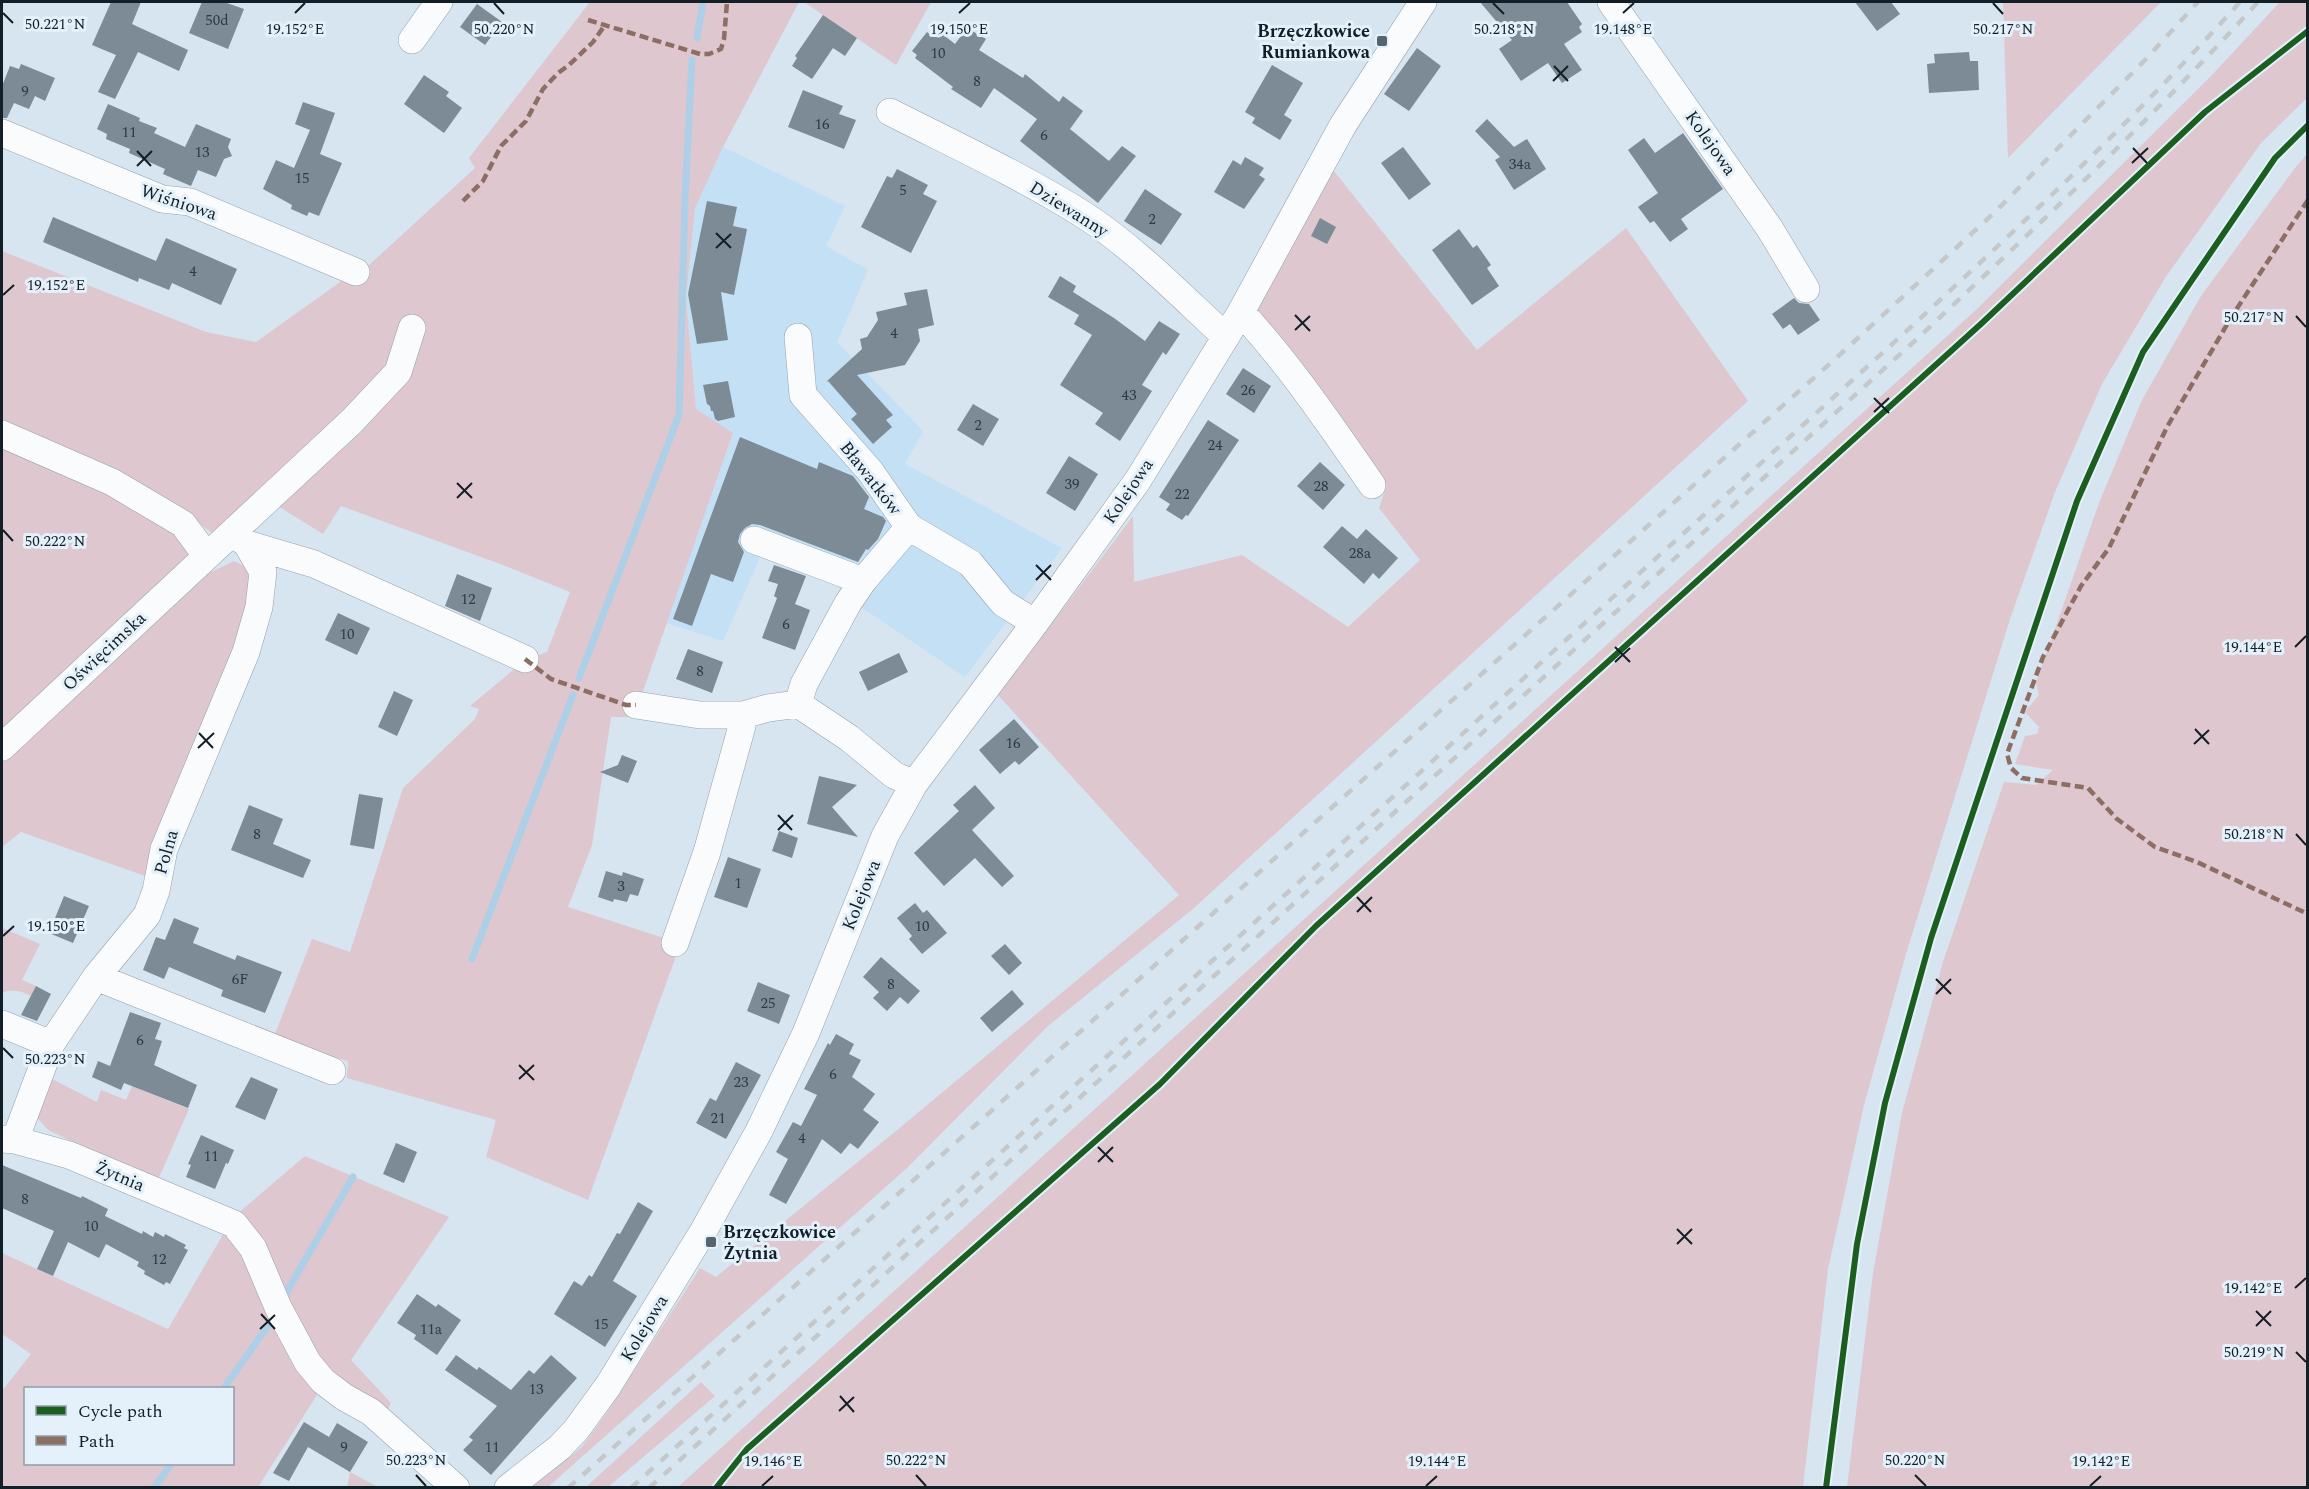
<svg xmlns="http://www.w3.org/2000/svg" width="2309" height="1489" font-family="Spectral,serif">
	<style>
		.built { fill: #c3e0f5 }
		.green { fill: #dec7ce; fill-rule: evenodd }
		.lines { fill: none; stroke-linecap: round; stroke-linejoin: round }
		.stream { stroke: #adcfe8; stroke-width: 7 }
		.building { fill: #7c8b95 }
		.minor-casing { stroke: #95a1aa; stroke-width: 28 }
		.minor { stroke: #f9fbfd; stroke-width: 27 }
		.rail { stroke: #c4c8cb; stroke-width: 4.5; stroke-dasharray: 10 10; stroke-linecap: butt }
		.quiet { stroke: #8d6e63; stroke-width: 4.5; stroke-dasharray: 9 4.5; stroke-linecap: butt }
		.cycleway-casing { stroke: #e4f1fb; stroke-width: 10 }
		.cycleway { stroke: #1b5e20; stroke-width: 6 }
		.ticks { fill: none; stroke: #131f27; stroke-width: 2 }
		.poi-dot { fill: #57646d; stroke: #e4f1fb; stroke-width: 2 }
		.labels { text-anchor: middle; stroke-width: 6; stroke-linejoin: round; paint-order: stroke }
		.number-label { font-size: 15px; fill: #2d3a42 }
		.poi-label { font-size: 18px; font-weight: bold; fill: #131f27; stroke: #e4f1fb; text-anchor: end }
		.street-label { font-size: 18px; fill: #131f27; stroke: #e4f1fb }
		.ticks-label { font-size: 15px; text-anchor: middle; fill: #131f27; stroke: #e4f1fb; stroke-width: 6; stroke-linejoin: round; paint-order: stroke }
	</style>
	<rect width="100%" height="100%" fill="#d6e5f0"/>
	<!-- built -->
	<path class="built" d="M723,147l122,59 -19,40 42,24 -31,72 86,89 -18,33 157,84 -97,129 -107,-72 -22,-20 -74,-32 -39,88 -57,-18 67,-189 -37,-24 -10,-112 9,-90z"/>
	<!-- green -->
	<path class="green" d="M590,2h209l-76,145 -28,61 -9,90 10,111 37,24 -99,284h-23l-19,128 -24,62 102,33 6,16 -88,244 -102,-43 10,-37 -149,-42 1,-17 -75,-22 39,-100 38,13 53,-164 72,-69 4,-10 -9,-3 54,-45 23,-9 23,-60 -67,-27 -162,-59 -18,28 -50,-31 129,-123 -20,-10 -9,16 -125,118 -36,29 -46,-34 -164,-73v-175l204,81 50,10 87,-62 25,-14 107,-98 -6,-10z
		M804,2h127l-35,63z
		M2003,2h158l-153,156z
		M2280,2h27v96l-46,45 -96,135 -63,106 -47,108 -45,127 -104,335 -42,151 -36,164 -25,218h-1125l1299,-1178 234,-233z
		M2307,154v1333h-460l26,-214 29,-160 41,-151 61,-180 32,3 17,-15 -38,-6 10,-28 12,-2 2,-7 -14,-15 14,-17 -3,-12 63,-180 43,-103 59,-104 94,-128z
		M1333,170l144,180 149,-122 122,173 -554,507 -146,118 -141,142 -359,319 -17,1 51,-41 26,-36 92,-143 16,9 180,-146 283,-236 -181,-200 135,-179 1,66 108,-27 106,72 72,-67 -41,-52 7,-21 -133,-180z
		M2,444l135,58 57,48 -192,181z
		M234,561l12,6 6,17 -14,66 -90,227 -127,-45 -19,15v-85l86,-77 102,-103z
		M2,928l38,16 -18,36 14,6 -5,10c-9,-5 -20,-8 -29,-3z
		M48,1077l49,25 4,-12 25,10 6,-14 57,23 -32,73 -109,-52 -14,-16z
		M305,1156l144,61 -98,143 40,43 -5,10 -75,-53 -75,-145z
		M225,1231l19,11 40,97 33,56 -59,92 -256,1v-97l29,-37 -29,-20v-81l166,76zM26,1388h206v76h-206z
		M701,1382l14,14 -107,91h-22z
		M350,1472l28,15 -31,1z"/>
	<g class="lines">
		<!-- stream -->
		<path class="stream" d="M697,38l6,-36
			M579,678l100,-263 6,-217 7,-138
			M472,959l101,-264
			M285,1295l68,-118
			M224,1388l46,-65
			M154,1488l17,-24"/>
	</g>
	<!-- building -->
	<path class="building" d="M111,2h30l-9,22 56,26 -9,21 -41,-19 -23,47 -17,-7 18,-37 -24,-10z
		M202,2h22l20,7 -16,40 -39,-16z
		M1480,2h87l15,22 -3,3 3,5 -18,12 18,26 -20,13 -14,-20 -27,18 -22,-32 13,-9z
		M1855,2h36l9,12 -23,17z
		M477,4l25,18 -17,23 -25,-18z
		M823,15l34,23 -12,18 -12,-8 -21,31 -20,-13 5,-8 -2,-2z
		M967,28l19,11 -7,11 44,28 2,-4 34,28 4,-6 20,15 -13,18 39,32 13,-15 14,10 -38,47 -78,-62 17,-22 -43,-31 -13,20 -30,-19 2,-2 -38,-29 2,-3 -5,-4 15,-19 5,4 5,-6 18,14z
		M1417,48l24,18 -32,45 -25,-17z
		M1969,52l1,9h8l1,29 -50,3 -2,-29 8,-1 -1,-9z
		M21,64l34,14 -10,23 -10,-5 -6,13 -15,-6 -7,15h-5v-32l8,-20 9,3z
		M1272,65l31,18 -19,32 8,5 -12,20 -28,-17 3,-5 -10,-6z
		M424,75l25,17 -3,4 16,12 -18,25 -40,-29z
		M803,90l40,16 -4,8 17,6 -12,29 -56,-22z
		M303,102l32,11 -15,41 22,9 -23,53 -10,-4 -2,4 -16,-7 1,-4 -29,-16 13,-29 18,8 16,-38 -15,-6z
		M108,104l32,14 -1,3 18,7 -3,5 31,14 11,-23 35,15 -3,8 4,9 -8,3 -8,18 -18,-7 -7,16 -28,-12 2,-5 -36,-16 1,-4 -24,-10 1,-5 -10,-5z
		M1487,119l27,28 13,-8 19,30 -32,21 -19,-30 5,-3 -25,-26z
		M1683,133l40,56 -42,30 7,10 -18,13 -16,-21 -4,2 -12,-16 20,-14 -30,-43 16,-12 11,15z
		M1403,147l28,37 -22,16 -28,-37z
		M1245,157l19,11 -5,7 6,4 -21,30 -30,-17 19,-32 8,5z
		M897,169l31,16 -5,9 14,7 -26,52 -50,-26 26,-51 5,2z
		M1145,189l37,25 -21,31 -37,-24z
		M707,201l30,6 -4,19 14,3 -13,66 -13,-3 7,48 -31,4 -9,-50z
		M53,217l103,44 10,-23 71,31 -16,36 -49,-22 -3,7 -30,-12 -1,4 -95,-40z
		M1320,218l16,9 -9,17 -16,-8z
		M1459,229l14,19 4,-3 14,20 -4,3 12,18 -27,19 -40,-55z
		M1060,276l16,10 -3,6 41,26 31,23 14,-20 21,13 -14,21 -3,-3 -21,33 10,6 -32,50 -25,-17 8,-11 -43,-28 32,-50 -18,-11 5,-9 -31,-18z
		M927,289l7,36 -16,4 2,12 -15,24 -48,10 36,40 -7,5 6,7 -19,17 -22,-25 6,-5 -29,-33 -2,1 36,-33 -2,-10 7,-2 11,-17 -2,-8 31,-7 -3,-12z
		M1794,298l5,5 10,1 11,16 -22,15 -8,-11 -7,5 -11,-15z
		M1243,368l28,18 -17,27 -28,-19z
		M728,381l7,36 -17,4 -3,-2 -2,-8h-2l-1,-5 -3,-2 -4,-19z
		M973,404l26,15 -16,27 -26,-16z
		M1208,420l31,20 -51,76 -2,-1 -4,5 -16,-10 4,-6 -11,-7z
		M740,437l77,32 2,-7 34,14 16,21 -5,12 19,8 3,4 -8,18 -10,11 -2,-1 -8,13 -98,-37 -8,-1 -7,4 -5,6 -2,8 6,10 -11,30 -22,-8 -19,52 -19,-7z
		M1069,456l29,18 -23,37 -29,-18z
		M1320,462l25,23 -22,25 -26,-24z
		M1342,526l15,13 9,-10 32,29 -19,21 -6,-6 -9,11 -41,-37z
		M774,565l32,11 -11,28 15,6 -15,40 -33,-12 15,-40 -3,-2 4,-12 -10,-3z
		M457,574l35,14 -12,33 -35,-15z
		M338,613l32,15 -13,27 -32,-15z
		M688,649l35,13 -11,31 -36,-14z
		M899,653l9,19 -40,19 -9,-19z
		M394,691l19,9 -16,36 -19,-9z
		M1014,719l25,28 -20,18 -4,-4 -15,13 -21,-24z
		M622,755l15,6 -9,22 -28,-11 18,-7z
		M819,776l38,9 -25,22 26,30 -51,-13z
		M975,785l20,23 -23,22 42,46 -12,11 -27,-29 -31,28 -30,-33 45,-42 -6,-6z
		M359,794l24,4 -9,51 -24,-4z
		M249,805l34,14 -10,25 38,16 -8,18 -72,-28z
		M779,831l19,7 -6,20 -20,-7z
		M728,857l33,12 -14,39 -33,-11z
		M606,871l16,5 1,-4 21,7 -6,17 -8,-2 -3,8 -13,-3 -1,3 -15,-5z
		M64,896l25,10 -16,37 -24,-10z
		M915,903l8,10 4,-3 20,23 -25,21 -13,-15 3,-3 -15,-18z
		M174,918l25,10 -6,15 42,17 2,-5 45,17 -17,41 -44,-17 2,-6 -54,-23 -5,12 -21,-9 13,-33 9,3z
		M1005,944l17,19 -13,12 -18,-19z
		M881,957l39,34 -12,13 -8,-7 -13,14 -14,-13 6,-6 -16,-15z
		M758,982l32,13 -11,29 -32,-13z
		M36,986l15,8 -14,27 -16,-6z
		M1012,990l12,14 -32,28 -12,-14z
		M130,1012l31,11 -6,16 7,2 -8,24 43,20 -9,23 -64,-25 -3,7 -29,-13 6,-16 12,5z
		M836,1034l18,10 -5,10 12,6 -9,17 23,17 -12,16 16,12 -21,27 -8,-6 -9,11 -19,-15 -36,65 -17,-9 19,-36 -12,-7 17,-30 8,4 16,-31 -13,-6 24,-46 2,2z
		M736,1062l25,13 -35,64 -30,-16 14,-25 6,3z
		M251,1077l27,12 -13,31 -30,-13z
		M201,1135l33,15 -6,14 -2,-1 -11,26 -29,-12 5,-12 -3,-1z
		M396,1143l21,9 -13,31 -21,-9z
		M2,1165l79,33 1,-2 26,13 -3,7 37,18 1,-3 10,6 2,-5 9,5 1,-3 21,11 -2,3 4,2 -18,34 -4,-2 -2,3 -20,-11 1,-3 -8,-5 2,-4 -33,-18 -7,14 -31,-16 -15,34 -16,-7 17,-38 -52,-23z
		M638,1202l15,9 -40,70 24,15 -32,51 -51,-33 20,-33 8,5 7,-11 3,2 25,-44 3,1z
		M417,1294l19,13 2,-3 23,16 -24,35 -23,-16 2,-4 -19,-12z
		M456,1355l21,15 2,-3 32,23 18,-20 5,4 17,-19 26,23 -86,97 -28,-25 10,-10 -4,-3 28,-31 -52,-36z
		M304,1422l25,15 8,-14 31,19 -18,30 -42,-25 -19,34 -16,-8z"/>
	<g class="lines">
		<!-- minor casing -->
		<g class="minor-casing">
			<path id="minor" d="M1611,2l159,227 36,60
				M412,40l27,-38
				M890,112c65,33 132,64 194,103 52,34 96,80 142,122
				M2,133l160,66 28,3 166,70
				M1241,312c49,53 90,114 131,173
				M798,337l5,58 67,76 39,56 61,36 33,40 32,20
				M2,434l110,48 71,42 23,31
				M239,538l8,6 67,20 211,95
				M754,540l109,41
				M798,704l6,-20 44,-81 15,-22 46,-54
				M636,705l64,10h43l25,-7 30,-4 51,34 45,37 20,9
				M2,747l350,-326 46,-49 14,-44
				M675,943l32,-91 35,-126 1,-11
				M96,977l236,94
				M2,1024l49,20
				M2,1139l13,1 54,15 165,69 19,24 25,59 30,56 15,18 21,16 27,15 85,76
				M15,1140l36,-96 45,-67 51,-62 9,-24 8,-42 82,-197 13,-45 4,-35 -16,-28
				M508,1488l52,-41 16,-17 32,-44 96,-156 55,-99 47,-98 79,-197 29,-52 121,-161 103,-143 103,-168 102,-187 80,-123"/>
		</g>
		<!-- minor -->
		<use href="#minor" class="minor"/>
		<!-- rail -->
		<path class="rail" d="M568,1488l1266,-1128 160,-147 152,-154 52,-57
			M631,1488l1280,-1161c113,-105 226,-210 329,-325
			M649,1488l1269,-1150c116,-109 233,-218 340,-336"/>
		<!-- quiet -->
		<path class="quiet" d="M588,20l112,34h9l12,-5 3,-10 3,-37
			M2308,200l-76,116 -65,111 -58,121 -28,38 -38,71 -36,97 4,14 11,10 66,10 29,31 38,28 42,15 111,52
			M463,201l20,-20 18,-35 25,-25 17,-32 15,-16 11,-8 24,-23 12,-17
			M525,659l26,20 75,26h10"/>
		<!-- cycleway casing -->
		<g class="cycleway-casing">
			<path id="cycleway" d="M716,1488l31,-39 413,-365 156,-158 666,-603 223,-211 103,-81
				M1826,1488l31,-244 28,-141 46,-165 146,-437 66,-149 132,-194 33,-33"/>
		</g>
		<!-- cycleway -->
		<use href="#cycleway" class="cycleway"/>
	</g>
	<!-- ticks -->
	<path class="ticks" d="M494,3l10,11M1493,3l11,11M1993,3l10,11M3,13l10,10M295,13l10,-10M959,13l11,-10M1623,13l11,-10M1554,66l14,15M1553,81l15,-15M2133,148l14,15M137,151l14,15M2132,163l16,-15M137,166l15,-15M716,233l15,15M716,248l15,-14M3,295l11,-10M1295,315l15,16M2296,316l10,11M1295,330l15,-14M1874,398l15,15M1874,412l15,-14M457,483l15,15M457,498l15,-15M3,530l10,11M1036,565l15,15M1036,580l15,-15M1615,647l15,15M2295,647l11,-11M1615,662l15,-14M2195,729l14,15M199,733l14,15M2194,744l15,-14M198,748l16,-15M778,815l14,15M778,830l15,-15M2296,834l10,11M1357,897l14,15M1357,912l15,-15M3,936l11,-10M1936,979l15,15M1936,994l15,-15M3,1048l10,10M519,1065l15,15M519,1079l15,-14M1098,1147l15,15M1098,1162l15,-15M1677,1229l15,15M1677,1244l15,-15M2295,1288l11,-10M2256,1311l15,15M261,1314l14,15M2256,1326l15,-15M260,1329l15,-14M2296,1352l10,10M840,1396l14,16M839,1411l15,-14M416,1475l10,11M916,1475l10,11M1915,1475l11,11M762,1486l11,-10M1426,1486l11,-10M2090,1486l11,-10"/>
	<!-- markers -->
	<g class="poi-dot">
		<rect x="1376" y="35" width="12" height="12" rx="3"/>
		<rect x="705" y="1236" width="12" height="12" rx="3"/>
	</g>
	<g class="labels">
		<!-- number labels -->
		<g class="number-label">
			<text x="217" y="25">50d</text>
			<text x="938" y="58">10</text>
			<text x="977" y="86">8</text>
			<text x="25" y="96">9</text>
			<text x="822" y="129">16</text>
			<text x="129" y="137">11</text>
			<text x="1044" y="140">6</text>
			<text x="202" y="157">13</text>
			<text x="1520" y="169">34a</text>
			<text x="302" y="183">15</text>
			<text x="903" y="195">5</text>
			<text x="1152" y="224">2</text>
			<text x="193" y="276">4</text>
			<text x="894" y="338">4</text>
			<text x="1248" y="395">26</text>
			<text x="1129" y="400">43</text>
			<text x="978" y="430">2</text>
			<text x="1215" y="450">24</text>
			<text x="1072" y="489">39</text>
			<text x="1321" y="491">28</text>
			<text x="1182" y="499">22</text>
			<text x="1360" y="558">28a</text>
			<text x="468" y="604">12</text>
			<text x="786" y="629">6</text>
			<text x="347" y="639">10</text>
			<text x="700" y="676">8</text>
			<text x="1013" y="748">16</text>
			<text x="257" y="839">8</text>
			<text x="738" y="888">1</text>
			<text x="621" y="891">3</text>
			<text x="922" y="931">10</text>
			<text x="240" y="984">6F</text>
			<text x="891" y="989">8</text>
			<text x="768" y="1008">25</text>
			<text x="140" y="1045">6</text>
			<text x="833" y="1079">6</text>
			<text x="741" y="1087">23</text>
			<text x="718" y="1123">21</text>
			<text x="802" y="1143">4</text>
			<text x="211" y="1161">11</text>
			<text x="25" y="1204">8</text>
			<text x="91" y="1231">10</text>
			<text x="159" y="1264">12</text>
			<text x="601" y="1329">15</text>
			<text x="431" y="1334">11a</text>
			<text x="536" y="1394">13</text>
			<text x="344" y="1452">9</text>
			<text x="492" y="1452">11</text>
		</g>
		<!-- poi labels -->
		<g class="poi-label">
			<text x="1370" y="37">Brzęczkowice<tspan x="1370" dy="21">Rumiankowa</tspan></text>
			<text x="723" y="1238" text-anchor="start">Brzęczkowice<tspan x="723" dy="21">Żytnia</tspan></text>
		</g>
		<!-- street labels -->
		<g class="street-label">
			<text transform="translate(1711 143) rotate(55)" y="6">Kolejowa</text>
			<text transform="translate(179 202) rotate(18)" y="6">Wiśniowa</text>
			<text transform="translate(1069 209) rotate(32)" y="6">Dziewanny</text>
			<text transform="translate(871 478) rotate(52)" y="6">Bławatków</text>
			<text transform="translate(1128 491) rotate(-56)" y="6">Kolejowa</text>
			<text transform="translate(104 651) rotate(-43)" y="6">Oświęcimska</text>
			<text transform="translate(166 852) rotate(-74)" y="6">Polna</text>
			<text transform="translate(861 895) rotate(-68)" y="6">Kolejowa</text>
			<text transform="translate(120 1176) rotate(23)" y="6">Żytnia</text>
			<text transform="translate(644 1328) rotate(-59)" y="6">Kolejowa</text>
		</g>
	</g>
	<g class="ticks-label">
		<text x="55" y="29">50.221°N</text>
		<text x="295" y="34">19.152°E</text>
		<text x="959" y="34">19.150°E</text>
		<text x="1623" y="34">19.148°E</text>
		<text x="504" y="34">50.220°N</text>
		<text x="1504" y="34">50.218°N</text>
		<text x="2003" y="34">50.217°N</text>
		<text x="56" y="290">19.152°E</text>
		<text x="2254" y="322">50.217°N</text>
		<text x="55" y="546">50.222°N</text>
		<text x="2253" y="652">19.144°E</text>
		<text x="2254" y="839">50.218°N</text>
		<text x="56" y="931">19.150°E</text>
		<text x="55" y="1064">50.223°N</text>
		<text x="2253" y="1293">19.142°E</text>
		<text x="2254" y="1357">50.219°N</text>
		<text x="416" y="1465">50.223°N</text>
		<text x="916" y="1465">50.222°N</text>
		<text x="1915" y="1465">50.220°N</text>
		<text x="773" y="1466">19.146°E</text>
		<text x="1437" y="1466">19.144°E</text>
		<text x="2101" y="1466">19.142°E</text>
	</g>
	<!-- border -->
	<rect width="2309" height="1489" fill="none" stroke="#131f27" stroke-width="6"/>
	<!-- legend -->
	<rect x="24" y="1387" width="210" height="78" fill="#e4f1fb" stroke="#909da6" stroke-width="1.5"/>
	<rect x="36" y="1406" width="30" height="9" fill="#1b5e20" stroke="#909da6" stroke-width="1.5"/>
	<text x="78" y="1417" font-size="18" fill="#131f27">Cycle path</text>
	<rect x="36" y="1436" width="30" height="9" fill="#8d6e63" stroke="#909da6" stroke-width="1.5"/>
	<text x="78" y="1447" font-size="18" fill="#131f27">Path</text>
</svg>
